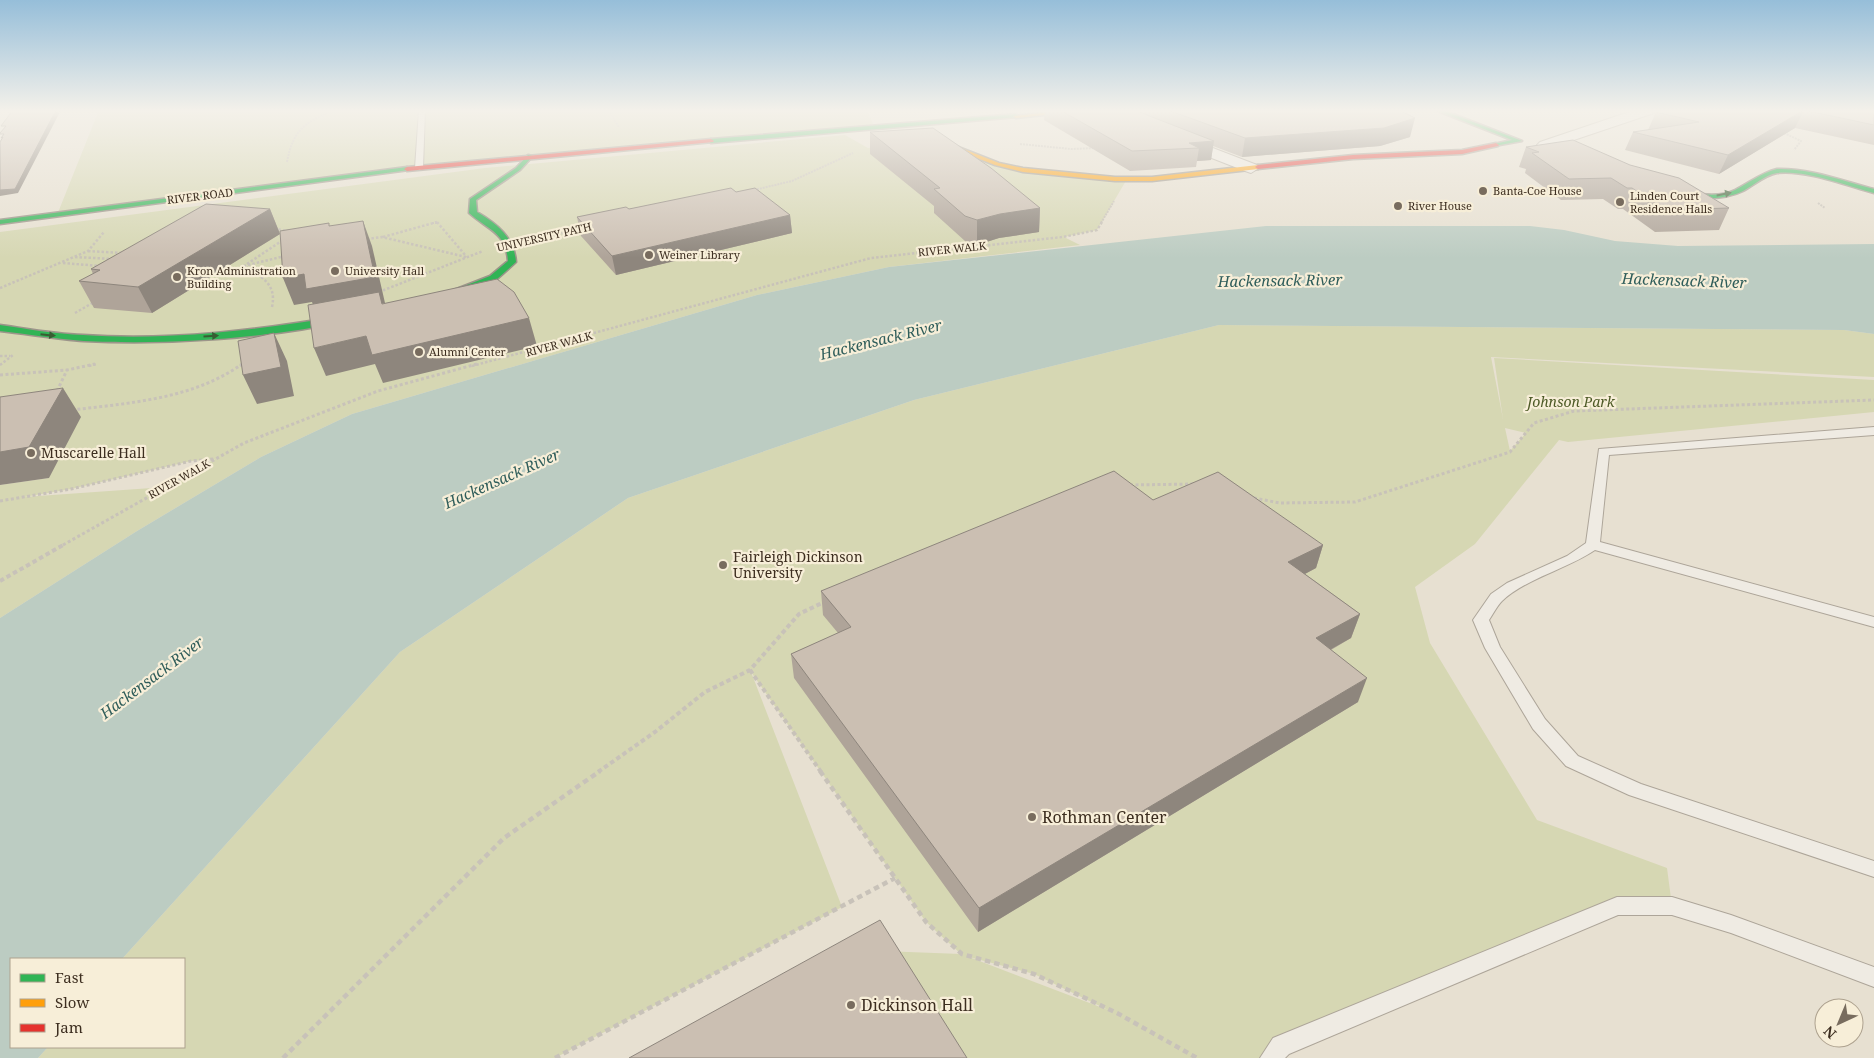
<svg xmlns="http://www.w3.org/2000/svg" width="1874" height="1058" font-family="'Noto Serif',serif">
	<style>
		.green { fill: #d6d7b3; fill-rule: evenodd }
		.water { fill: #bcccc2 }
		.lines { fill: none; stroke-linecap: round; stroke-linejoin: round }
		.lane-casing { stroke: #ada599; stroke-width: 2 }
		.street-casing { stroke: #ada599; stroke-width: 2 }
		.fast-casing { stroke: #9c958a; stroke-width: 3 }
		.slow-casing { stroke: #9c958a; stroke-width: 3 }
		.jam-casing { stroke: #9c958a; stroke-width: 3 }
		.path-far4 { stroke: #c8c2b9; stroke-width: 2; stroke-dasharray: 2 1; stroke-linecap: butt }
		.path-far3 { stroke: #c8c2b9; stroke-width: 2.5; stroke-dasharray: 2.5 2; stroke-linecap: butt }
		.path-far2 { stroke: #c8c2b9; stroke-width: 3; stroke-dasharray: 3 2.5; stroke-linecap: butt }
		.path-far1 { stroke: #c8c2b9; stroke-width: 4; stroke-dasharray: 4.5 3; stroke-linecap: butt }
		.path { stroke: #c8c2b9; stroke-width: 4.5; stroke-dasharray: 5.5 4; stroke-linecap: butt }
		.lane { fill: #efebe3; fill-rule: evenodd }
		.street { fill: #efebe3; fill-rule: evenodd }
		.fast { fill: #30b455; fill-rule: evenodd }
		.slow { fill: #ff9f0a; fill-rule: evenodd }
		.jam { fill: #e5322d; fill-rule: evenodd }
		.wall { fill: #afa499 }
		.shaded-wall { fill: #8e867d }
		.building { fill: #cbbfb2; stroke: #8e867d }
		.oneway { fill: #385d33 }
		.poi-dot { fill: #786c5e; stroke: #f7eed8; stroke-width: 2 }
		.labels { text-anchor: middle; stroke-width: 4.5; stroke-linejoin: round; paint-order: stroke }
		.far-poi-label { font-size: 11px; fill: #3d2e20; stroke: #f7eed8; text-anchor: start }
		.far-street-label { font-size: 11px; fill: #3d2e20; stroke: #f7eed8 }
		.park-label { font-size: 14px; font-style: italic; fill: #4d5a26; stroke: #f7eed8 }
		.poi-label { font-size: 14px; fill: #3d2e20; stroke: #f7eed8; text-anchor: start }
		.water-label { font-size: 15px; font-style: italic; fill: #2f5d5a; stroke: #f7eed8 }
		.near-poi-label { font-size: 16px; fill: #3d2e20; stroke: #f7eed8; text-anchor: start }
	</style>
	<rect width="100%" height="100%" fill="#e7e0d1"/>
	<!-- green -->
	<path class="green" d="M99,110h768l7,16 -344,30 -473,59z
		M845,135l23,13 35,-6 94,22 130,15 -30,51 -33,7 16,8 -191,22 -132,28 -405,119 -91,43 -124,74 -137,87v-133l49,-7 -49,-49v-197l485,-64zM215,459l-49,28 -142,10 47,-8 120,-28z
		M1219,325l625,5 30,4v43l-383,-20 12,62 -9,-61 380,22v32l-306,30 -9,-2 -84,104 -60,43 15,56 107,177 130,48 5,38h-55l-346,152h-324l-65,-107 79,3 -35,-32 -175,-250 91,235 -287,151h-517l10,-11h136v-88h-62l278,-307 228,-154 286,-98zM1505,428l21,5 -16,18zM969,957l65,17 74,36z"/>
	<!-- water -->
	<path class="water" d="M1266,226h264l34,4 51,11 63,5 196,-2v90l-30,-4 -625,-5 -305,75 -286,98 -228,154 -278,307h-111v88h37l-10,11h-38v-440l137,-87 124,-74 91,-43 405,-119 132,-28z"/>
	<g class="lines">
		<!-- lane casing -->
		<g class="lane-casing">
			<path id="lane" d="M419,110h6l-2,58 -4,2 -4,-2z
				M1874,427v8l-265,20 -9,87 274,75v10l-279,-77c-28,19 -70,29 -93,51 -5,5 -9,13 -13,19l11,27 45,72 33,37 63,28 233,77v16l-245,-82 -63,-29 -33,-37 -48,-81 -12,-28 18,-26 16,-11 60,-27 19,-13 13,-94z
				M1617,897h55l59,18 143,52v20l-143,-54 -59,-18h-54l-329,139 -4,4h-25l13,-20z"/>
		</g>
		<!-- street casing -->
		<g class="street-casing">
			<path id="street" d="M1107,110h17l21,12 112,43 2,3 -8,5 -6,-2 -110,-43z
				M1635,110h21l-2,3 -104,35h-10l-3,-3 3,-3z"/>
		</g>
		<!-- fast casing -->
		<g class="fast-casing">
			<path id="fast" d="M1435,110h8l79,31 -28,5v-2l18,-4z
				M1016,114l2,3 -307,26 -3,-2 3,-2z
				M528,155l5,1 -13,14 -44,30 1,12c20,12 37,25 39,50l-20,18 -41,16h-6v-4l41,-16 18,-15c-2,-29 -20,-31 -39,-48l1,-14 46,-31z
				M407,167l3,2 -1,1 -409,54v-4z
				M1777,169c33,-1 66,12 97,20v4c-26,-7 -71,-24 -97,-20 -12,2 -23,12 -34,18 -18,9 -56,11 -73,0l3,-2c20,4 43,10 62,1 14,-7 26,-17 42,-21z
				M347,315l4,3 -1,2c-82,19 -183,25 -266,21 -28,-2 -56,-7 -84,-10v-6c28,4 55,9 83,10 88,6 177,-5 264,-20z"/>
		</g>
		<!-- slow casing -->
		<g class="slow-casing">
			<path id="slow" d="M1067,110h24l-75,8 -3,-2z
				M938,139l61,24 24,5 92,9h37l106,-12 3,2 -3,2 -106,12h-37l-92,-9 -28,-7 -59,-23 -1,-1z"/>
		</g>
		<!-- jam casing -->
		<g class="jam-casing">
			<path id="jam" d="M711,139l3,2 -1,1 -306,29 -3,-2 3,-2z
				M1496,143l3,2 -1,1 -36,8 -109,5 -95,10 -3,-2 3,-2 95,-10 109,-5z"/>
		</g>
		<!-- path-far4 -->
		<path class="path-far4" d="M608,110l11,17
			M1784,133l17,8 -7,9
			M1020,144l51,5 25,-1
			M287,162c6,-33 19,-41 49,-52
			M754,190l38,-9 61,-28
			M1818,203l7,5
			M432,223h6
			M1101,223l13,-22"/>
		<!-- path-far3 -->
		<path class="path-far3" d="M437,222l29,34
			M274,228l16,4
			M383,237l54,-15
			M367,239l15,-2 84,20
			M535,239l47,-10
			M88,251l35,2
			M75,257l37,2
			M63,263l36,3
			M247,264l36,-24
			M0,288l88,-37 16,-19
			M380,294l4,-4 99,-39
			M272,307c5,-23 -10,-30 -28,-41l41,-10
			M75,313l19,-11
			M0,356h10
			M0,365l13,-10
			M89,366l8,-2
			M240,366l5,-4
			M472,366l399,-108 192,-21 34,-7 5,-8"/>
		<!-- path-far2 -->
		<path class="path-far2" d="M0,375l67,-5 28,-6
			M57,391l10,-21
			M72,410c58,-7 121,-11 170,-46
			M1130,485l64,-1
			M1254,498l26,5 75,-1 155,-50 24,-29 40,-12 300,-11
			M0,501l71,-12 120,-28 23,-2
			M63,545l181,-102 134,-52 99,-27"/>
		<!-- path-far1 -->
		<path class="path-far1" d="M0,581l65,-37
			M750,670l71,102
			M598,772l57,-40 50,-40 45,-22 49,-56 25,-12"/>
		<!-- path -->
		<path class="path" d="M820,771l106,151 36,32 72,20 83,39 80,45
			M283,1058l221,-220 96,-67
			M555,1058l340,-180"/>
		<!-- lane -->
		<use href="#lane" class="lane"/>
		<!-- street -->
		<use href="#street" class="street"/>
		<!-- fast -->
		<use href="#fast" class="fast"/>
		<!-- slow -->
		<use href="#slow" class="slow"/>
		<!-- jam -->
		<use href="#jam" class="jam"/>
	</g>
	<!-- wall -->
	<path class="wall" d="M1045,110h354l11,27 -30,9 -138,11 -29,-11 -2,14 -14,1 -1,6 -66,4 -86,-51z
		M1874,110v35l-79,-17 -76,46 -94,-24 8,-18 15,-2 8,-18z
		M870,132l170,76 -1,24 -40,6 -22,7 -12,-4 -31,-28v-7l-64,-52z
		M1526,147l203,61 -10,22 -64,2 -32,-23h-5l-15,-10 -42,1 -36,-27 1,-4 -7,-2z
		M736,192l54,23 2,18 -176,42 -35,-39 -4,-19z
		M270,209l10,25 -128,79 -58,-5 -15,-27 14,-7 -2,-5z
		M1153,500l170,45 -7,23 -11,6 55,40 -9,24 -20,12 27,52 -380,230 -184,-254 -3,-24 47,-21 -15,-18 -2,-24z"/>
	<!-- shaded-wall -->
	<path class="shaded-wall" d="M56,110h5l-43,83 -18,3v-6z
		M1804,110l-9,18 -76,46 9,-19z
		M1415,118l-5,19 -30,9 -138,11 3,-19z
		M1214,141l-3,19 -14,1 2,-13 -10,-5z
		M1040,208l-1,24 -40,6 -22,7v-25l23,-6z
		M270,209l10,25 -128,79 -14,-26z
		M790,215l2,18 -176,42 -4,-19z
		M363,221l9,25 13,57 -68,13 -5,-14 -18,3 -11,-27z
		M529,318l8,28 -154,37 -8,-19 -49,12 -12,-28 52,-12z
		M274,333l13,28 7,35 -37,8 -14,-29z
		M63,388l18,29 -32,61 -49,7v-33z
		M1323,545l-7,23 -34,18 6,-24z
		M1360,614l-9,24 -43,24 8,-24z
		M1367,678l-9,24 -380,230 1,-24z"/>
	<!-- building -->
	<path class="building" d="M13,110h43l-41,79 -15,1v-48l3,-5 -2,1 3,-4h-4v-1l6,-7h-5z
		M1060,110h74l80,31 -25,2 10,5 -67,3z
		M1168,110h231l16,8 -31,10 -139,10z
		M1659,110h215v15l-70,-15 -76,45 -95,-23 66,-10 -43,-10z
		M933,128l58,40 49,40 -40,6 -23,6 -12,-4 -31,-27 6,-1 -70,-56z
		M1573,140l57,25 49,13 50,30 -64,2 -33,-22h-5l-16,-10 -42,1 -37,-26 7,-1 -13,-5z
		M731,188l5,4 19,-4 35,27 -178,41 -35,-39 49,-10 3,2z
		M206,204l64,5 -132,78 -59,-6 21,-11 -9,-1z
		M363,221l12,56 -69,12 -2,-15 -21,4 -3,-47 49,-8v3z
		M497,279l17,13 15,26 -157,37 -6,-19 -52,12 -6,-43 71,-13 3,12z
		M274,333l7,34 -38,8 -5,-34z
		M63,388l-34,59 -29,5v-55z
		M1114,471l39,29 65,-28 105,73 -35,17 72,52 -44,24 51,40 -388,230 -188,-254 60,-27 -30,-36z
		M880,920l87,138h-338z"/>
	<!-- one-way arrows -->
	<defs><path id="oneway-solid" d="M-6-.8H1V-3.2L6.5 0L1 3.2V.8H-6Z" transform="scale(1.25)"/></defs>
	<g class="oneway">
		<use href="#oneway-solid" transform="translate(1724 194) rotate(-11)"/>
		<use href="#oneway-solid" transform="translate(48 335) rotate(6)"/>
		<use href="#oneway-solid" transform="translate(211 336) rotate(-3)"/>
	</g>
	<!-- sky -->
	<linearGradient id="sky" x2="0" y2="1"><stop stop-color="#96bed9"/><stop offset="0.43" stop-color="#f4f1ea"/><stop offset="1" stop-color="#f4f1ea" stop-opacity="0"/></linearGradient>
	<rect width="1874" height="258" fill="url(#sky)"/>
	<!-- markers -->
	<g class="poi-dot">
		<circle cx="1483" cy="191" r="5"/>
		<circle cx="1620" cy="202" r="5"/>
		<circle cx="1398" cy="206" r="5"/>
		<circle cx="649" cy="255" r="5"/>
		<circle cx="335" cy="271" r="5"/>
		<circle cx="177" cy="277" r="5"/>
		<circle cx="419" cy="352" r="5"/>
		<circle cx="31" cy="453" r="5"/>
		<circle cx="723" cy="565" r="5"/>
		<circle cx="1032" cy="817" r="5"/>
		<circle cx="851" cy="1005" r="5"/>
	</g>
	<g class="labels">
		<!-- far-poi labels -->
		<g class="far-poi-label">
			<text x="1493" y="195">Banta-Coe House</text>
			<text x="1630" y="200">Linden Court<tspan x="1630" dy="13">Residence Halls</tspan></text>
			<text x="1408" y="210">River House</text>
			<text x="659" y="259">Weiner Library</text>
			<text x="187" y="275">Kron Administration<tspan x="187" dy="13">Building</tspan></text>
			<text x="345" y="275">University Hall</text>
			<text x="429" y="356">Alumni Center</text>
		</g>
		<!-- far-street labels -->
		<g class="far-street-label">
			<text transform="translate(200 196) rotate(-7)" y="4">RIVER ROAD</text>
			<text transform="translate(544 237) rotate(-13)" y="4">UNIVERSITY PATH</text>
			<text transform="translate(952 249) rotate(-6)" y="4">RIVER WALK</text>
			<text transform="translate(559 344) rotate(-15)" y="4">RIVER WALK</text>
			<text transform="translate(179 479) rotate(-29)" y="4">RIVER WALK</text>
		</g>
		<!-- park labels -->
		<g class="park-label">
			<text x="1571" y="407">Johnson Park</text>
		</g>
		<!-- poi labels -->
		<g class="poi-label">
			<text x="41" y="458">Muscarelle Hall</text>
			<text x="733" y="562">Fairleigh Dickinson<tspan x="733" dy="16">University</tspan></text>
		</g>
		<!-- water labels -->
		<g class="water-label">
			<text transform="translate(1280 281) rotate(-1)" y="5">Hackensack River</text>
			<text transform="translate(1684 281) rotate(2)" y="5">Hackensack River</text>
			<text transform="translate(881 340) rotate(-14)" y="5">Hackensack River</text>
			<text transform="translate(502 479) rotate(-24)" y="5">Hackensack River</text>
			<text transform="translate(152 678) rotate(-37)" y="5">Hackensack River</text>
		</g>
		<!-- near-poi labels -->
		<g class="near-poi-label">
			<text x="1042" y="823">Rothman Center</text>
			<text x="861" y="1011">Dickinson Hall</text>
		</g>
	</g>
	<!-- legend -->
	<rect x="10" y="958" width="175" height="90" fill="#f7eed8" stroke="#ada18e"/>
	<rect x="20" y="974" width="25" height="8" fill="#30b455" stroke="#ada18e"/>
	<text x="55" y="983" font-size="15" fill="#3d2e20">Fast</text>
	<rect x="20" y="999" width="25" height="8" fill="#ff9f0a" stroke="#ada18e"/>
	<text x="55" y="1008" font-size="15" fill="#3d2e20">Slow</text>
	<rect x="20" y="1024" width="25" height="8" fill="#e5322d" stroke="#ada18e"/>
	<text x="55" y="1033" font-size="15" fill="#3d2e20">Jam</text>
	<!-- north arrow -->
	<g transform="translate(1839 1023) rotate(224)"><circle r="24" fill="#f7eed8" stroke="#ada18e"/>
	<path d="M0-4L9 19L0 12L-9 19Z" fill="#786c5e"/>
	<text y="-8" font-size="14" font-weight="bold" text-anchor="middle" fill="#3d2e20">N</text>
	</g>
</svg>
